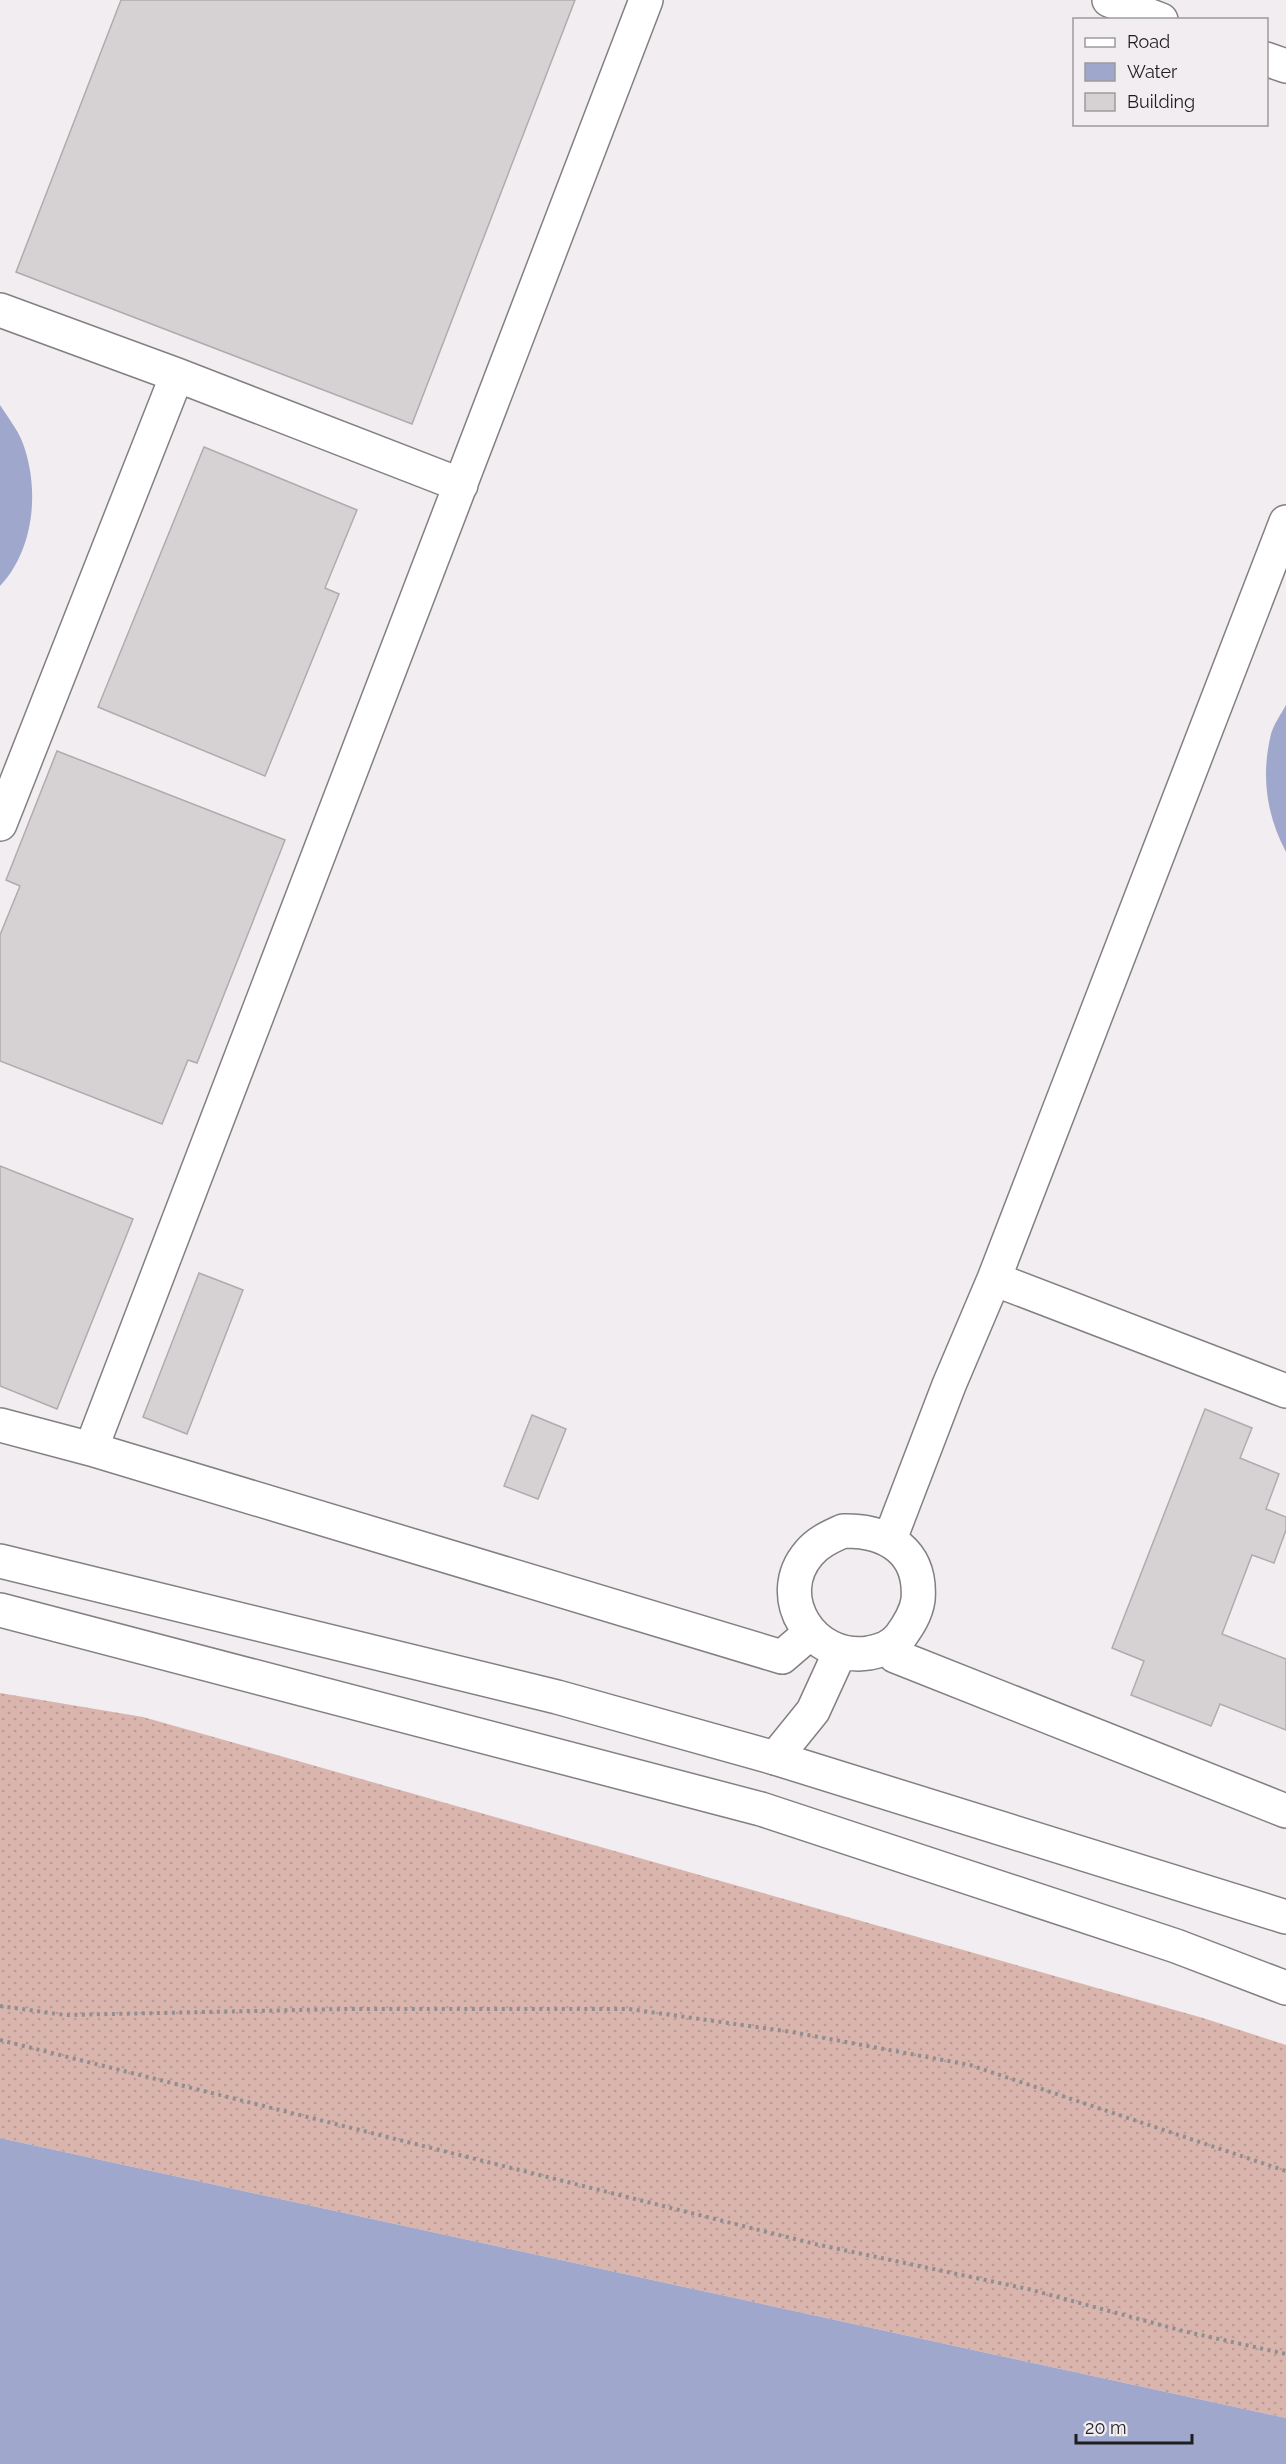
<svg xmlns="http://www.w3.org/2000/svg" width="1286" height="2464" font-family="Raleway,sans-serif">
	<style>
		.grass { fill: url(#grass-dots) }
		.water { fill: #9fa7cc }
		.building { fill: #d6d2d3; stroke: #b0abac; stroke-width: 1.5 }
		.lines { fill: none; stroke-linecap: round; stroke-linejoin: round }
		.minor-casing { stroke: #838082; stroke-width: 36 }
		.major-casing { stroke: #838082; stroke-width: 36 }
		.path { stroke: #908e90; stroke-width: 4; stroke-dasharray: 3 4.5; stroke-linecap: butt }
		.minor { stroke: #fff; stroke-width: 33 }
		.major { stroke: #fff; stroke-width: 33 }
	</style>
	<defs>
		<pattern id="grass-dots" width="8" height="8" patternUnits="userSpaceOnUse" patternTransform="scale(1.5)"><rect width="8" height="8" fill="#dab5ad"/><path d="M2 2h.1M6 6h.1" fill="none" stroke="#bb9b94" stroke-width="1.8" stroke-linecap="round"/></pattern>
	</defs>
	<rect width="100%" height="100%" fill="#f1edf0"/>
	<!-- grass -->
	<path class="grass" d="M0,1693l143,24 1060,301 83,27v373l-1286,-280z"/>
	<!-- water -->
	<path class="water" d="M0,405c7,11 17,24 22,36 18,46 13,108 -22,145z
		M1286,705v147c-20,-38 -25,-76 -15,-118 3,-10 10,-20 15,-29z
		M0,2138l1286,280v46h-1286z"/>
	<!-- building -->
	<path class="building" d="M121,0h454l-163,424 -396,-152z
		M204,447l153,63 -32,78 14,6 -74,182 -167,-69z
		M57,751l228,89 -88,223 -9,-3 -26,64 -162,-63v-126l20,-49 -14,-6z
		M0,1166l133,53 -76,190 -57,-23z
		M199,1273l44,17 -56,144 -44,-17z
		M1205,1409l47,19 -12,30 39,16 -13,35 20,8v13l-12,33 -22,-8 -30,79 64,25v71l-66,-26 -9,22 -80,-31 13,-34 -32,-13z
		M532,1415l34,14 -28,70 -34,-13z"/>
	<g class="lines">
		<!-- minor casing -->
		<g class="minor-casing">
			<path id="minor" d="M1109,0l52,20
				M1266,59l20,7
				M0,310l177,65 284,110
				M0,824l177,-449
				M994,1279l292,112
				M0,1425l91,24 691,208 28,-24
				M91,1449l555,-1449
				M843,1531c45,-1 79,21 75,69 -2,14 -10,26 -18,37 -10,11 -17,13 -31,16 -56,9 -98,-56 -60,-100 9,-11 21,-16 34,-22z
				M890,1539l59,-154 45,-106 292,-757
				M890,1648l5,8 391,155
				M775,1758l38,-47 27,-59"/>
		</g>
		<!-- major casing -->
		<g class="major-casing">
			<path id="major" d="M0,1561l557,136 218,61 511,159
				M0,1610l761,199 415,137 110,42"/>
		</g>
		<!-- path -->
		<path class="path" d="M0,2006l65,9 281,-6h283l163,23 178,33 316,106
			M0,2040l815,204 213,45 155,42 103,23"/>
		<!-- minor -->
		<use href="#minor" class="minor"/>
		<!-- major -->
		<use href="#major" class="major"/>
	</g>
	<!-- legend -->
	<rect x="1073" y="18" width="195" height="108" fill="#f1edf0" stroke="#9d9a9c" stroke-width="1.5"/>
	<rect x="1085" y="38" width="30" height="9" fill="#ffffff" stroke="#9d9a9c" stroke-width="1.5"/>
	<text x="1127" y="48" font-size="18" fill="#1f1e1f">Road</text>
	<rect x="1085" y="63" width="30" height="18" fill="#9fa7cc" stroke="#9d9a9c" stroke-width="1.5"/>
	<text x="1127" y="78" font-size="18" fill="#1f1e1f">Water</text>
	<rect x="1085" y="93" width="30" height="18" fill="#d6d2d3" stroke="#9d9a9c" stroke-width="1.5"/>
	<text x="1127" y="108" font-size="18" fill="#1f1e1f">Building</text>
	<!-- scale -->
	<path d="M1076 2434v9h116v-9" fill="none" stroke="#1f1e1f" stroke-width="3"/>
	<text x="1085" y="2434" font-size="18" fill="#1f1e1f" stroke="#f1edf0" stroke-width="4.5" paint-order="stroke">20 m</text>
</svg>
